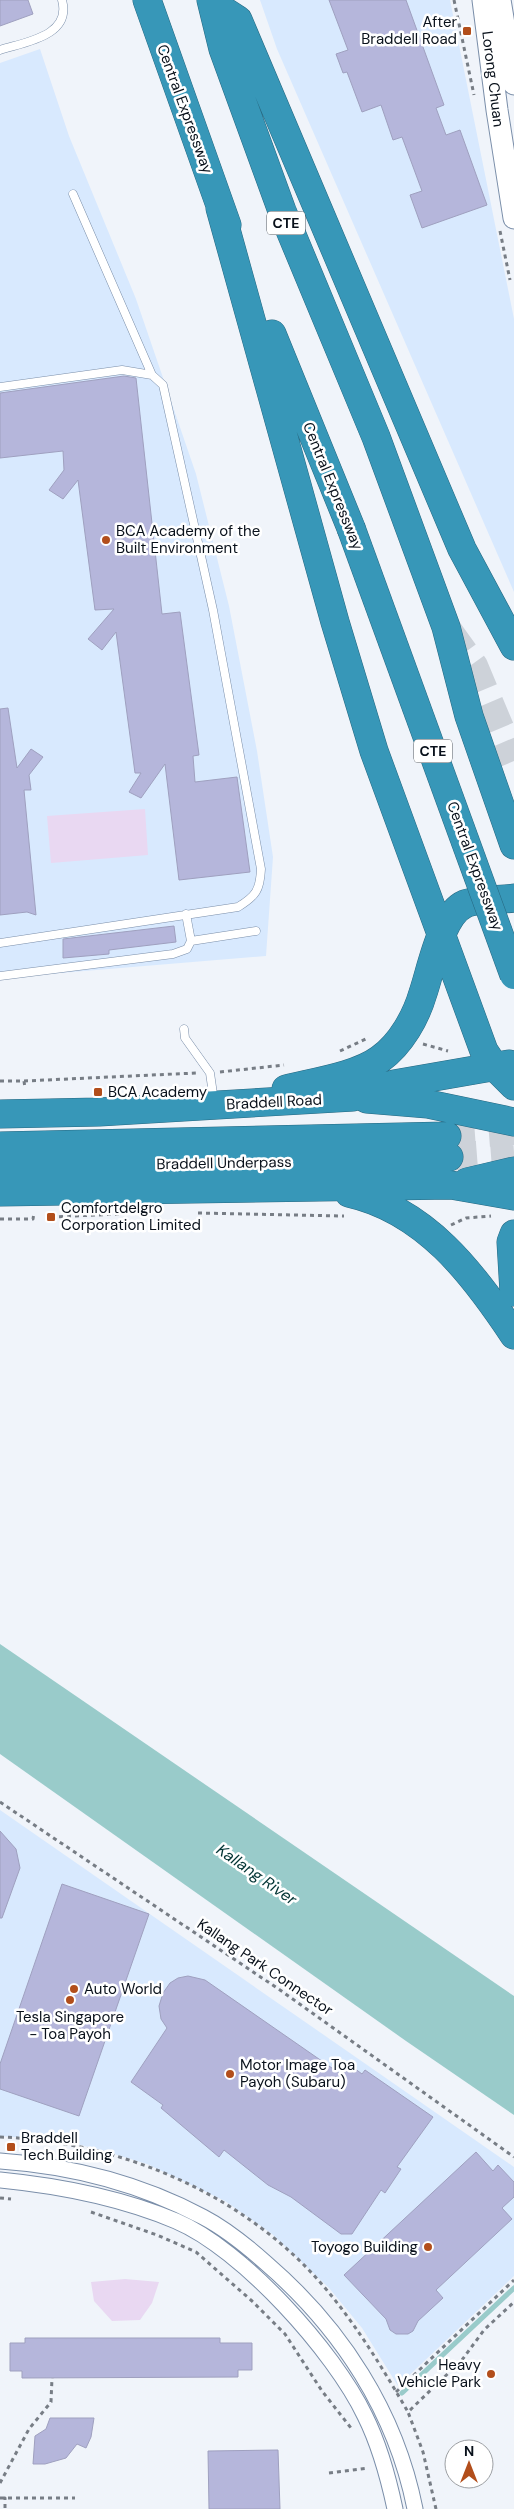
<svg xmlns="http://www.w3.org/2000/svg" width="514" height="2509" font-family="'DM Sans',sans-serif">
	<style>
		.built { fill: #d8e9fe }
		.green { fill: #e9d8f2 }
		.water { fill: #99cbca }
		.lines { fill: none; stroke-linecap: round; stroke-linejoin: round }
		.stream { stroke: #99cbca; stroke-width: 5 }
		.building { fill: #b5b6db; stroke: #9fa0bf }
		.highway-tunnel { stroke: #cdd2d9; stroke-width: 28; stroke-dasharray: 28 14; stroke-linecap: butt }
		.lane-casing { stroke: #7a8ea9; stroke-width: 9 }
		.street-casing { stroke: #7a8ea9; stroke-width: 17 }
		.secondary-casing { stroke: #7a8ea9; stroke-width: 23 }
		.highway-casing { stroke: #276881; stroke-width: 29 }
		.path { stroke: #777d85; stroke-width: 3; stroke-dasharray: 4 4; stroke-linecap: butt }
		.lane { stroke: #fff; stroke-width: 8 }
		.street { stroke: #fff; stroke-width: 15 }
		.secondary { stroke: #fff; stroke-width: 21 }
		.highway { stroke: #3797b8; stroke-width: 28 }
		.highway-bridge-casing { stroke: #276881; stroke-width: 29; stroke-linecap: butt }
		.highway-bridge { stroke: #3797b8; stroke-width: 28 }
		.poi-dot { fill: #b24e1b; stroke: #fff; stroke-width: 2 }
		.labels { text-anchor: middle; stroke-width: 5; stroke-linejoin: round; paint-order: stroke }
		.shield { fill: #fff; stroke: #53585f; stroke-width: 1 }
		.shield-label { font-size: 14px; font-weight: bold; fill: #09111b }
		.poi-label { font-size: 15px; fill: #09111b; stroke: #fff; text-anchor: start }
		.street-label { font-size: 15px; fill: #09111b; stroke: #fff }
		.water-label { font-size: 16px; font-style: italic; fill: #023434; stroke: #fff }
	</style>
	<rect width="100%" height="100%" fill="#f0f4fa"/>
	<!-- built -->
	<path class="built" d="M260,0h190l64,319v273l-237,-543z
		M40,49l29,87 67,163 60,175 33,132 28,145 16,106 -7,99 -266,22v-915z
		M0,1810l514,357v109l-116,110 -36,-58 -33,-40 -57,-54 -47,-33 -78,-37 -43,-13 -23,-6 -41,-6 -40,-3z"/>
	<!-- green -->
	<path class="green" d="M145,809l3,46 -97,8 -4,-47z
		M125,2279l34,3 -7,21 -12,17 -28,1 -18,-20 -3,-19z"/>
	<!-- water -->
	<path class="water" d="M0,1644l514,352v119l-108,-74 -406,-287z"/>
	<g class="lines">
		<!-- stream -->
		<path class="stream" d="M402,2393l112,-105"/>
	</g>
	<!-- building -->
	<path class="building" d="M0,0h28l5,14 -33,12z
		M329,0h77l38,105 -8,3 10,27 14,-5 27,75 -65,23 -12,-33 12,-4 -20,-54 -9,3 -12,-35 -19,7 -15,-40 -4,1 -7,-19 12,-4z
		M124,376l12,2 26,236 18,-2 19,143 -6,1 2,26 42,-5 13,95 -71,8 -14,-116 -24,34 -12,-6 12,-19h-6l-19,-141 -14,18 -14,-11 26,-30 -19,1 -17,-130 -15,19 -14,-9 15,-20 -1,-19 -63,7v-65z
		M8,708l9,60 14,-19 12,8 -14,18 2,15h-7l12,125 -9,-3 -27,3v-206z
		M174,926l2,16 -67,8v4l-46,4v-19z
		M0,1831l16,18 4,19 -18,50h-2z
		M62,1884l87,30 -70,202 -79,-27v-25z
		M188,1976l17,4 137,95 8,-10 12,9 3,-4 68,47 -36,50 4,2 -16,24 -4,-3 -29,44h-11l-50,-37 -23,-12 -44,-35 -5,7 -58,-49 2,-3 -32,-23 36,-54 -6,-9 -2,-13 4,-13 7,-10 8,-5z
		M476,2152l17,19 5,-6 16,17v15l-12,11 10,11 -76,71 7,8 -25,23 -5,10 -5,3h-12l-6,-4 -4,-11 -42,-44z
		M25,2338h195v5h32v27h-14v7l-216,1v-7h-12v-28h15z
		M50,2418h44l-3,19 -5,11 -9,-4 -11,14 -21,6h-12l2,-28 11,-7z
		M278,2450l2,59h-71l-1,-58z"/>
	<g class="lines">
		<!-- highway-tunnel -->
		<path class="highway-tunnel" d="M448,630l26,36 40,95
			M447,1136l67,-5
			M449,1157l65,-5"/>
		<!-- lane casing -->
		<g class="lane-casing">
			<path id="lane" d="M0,50c25,-8 72,-14 62,-50
				M73,194l79,181
				M0,387l122,-17 30,5 11,10 50,225 48,259c-1,21 -5,27 -23,38l-238,36
				M191,941l65,-10
				M0,976l173,-22 14,-5 4,-8 -5,-27
				M184,1029l1,9 25,35 4,28"/>
		</g>
		<!-- street casing -->
		<g class="street-casing">
			<path id="street" d="M0,2161c72,5 139,22 203,56 23,12 45,30 64,47 74,64 129,148 148,245
				M0,2180c61,6 119,17 176,41 66,28 158,130 189,195 15,30 23,60 30,93"/>
		</g>
		<!-- secondary casing -->
		<g class="secondary-casing">
			<path id="secondary" d="M483,0l14,110 17,108
				M500,0l14,84"/>
		</g>
		<!-- highway casing -->
		<g class="highway-casing">
			<path id="highway" d="M147,0l80,225
				M211,0l12,49 59,162 94,226 70,190 23,89 45,129
				M212,3l26,17 224,529 52,97
				M220,208l115,414 39,129 110,300 10,15 20,20
				M272,334l79,194
				M286,1089c28,-7 71,-13 94,-30 21,-15 36,-42 43,-66 8,-23 18,-79 42,-89 11,-5 36,-4 49,-6
				M367,1099l61,5 86,18
				M0,1114l99,-2 254,-15 41,-13 115,-20
				M0,1146l447,-10
				M0,1169l449,-12
				M467,1182l47,-11
				M0,1192l451,-7 63,11
				M349,1193c76,17 124,80 165,142
				M514,1234l-3,8 3,50"/>
		</g>
		<!-- path -->
		<path class="path" d="M454,0l20,95
			M500,231l10,49
			M423,1044l25,7
			M340,1051l28,-13
			M220,1072l64,-7
			M0,1081h24l1,7
			M24,1081l172,-8
			M198,1213l146,3
			M51,1217l68,-3
			M0,1219h33l1,-6
			M451,1225l15,-7 25,-2
			M0,1802l280,188 234,167
			M0,2137c112,4 227,50 306,130 41,42 73,95 102,145
			M0,2198l11,1
			M91,2212l66,23 39,17 56,49 33,33 37,57 29,37
			M396,2392l118,-112
			M329,2473l39,-5
			M0,2483l29,-54 22,-27 1,-24
			M0,2498h75
			M3,2498h2v11
			M436,2509l-13,-57 -15,-40 54,-52 22,-30 30,-28"/>
		<!-- lane -->
		<use href="#lane" class="lane"/>
		<!-- street -->
		<use href="#street" class="street"/>
		<!-- secondary -->
		<use href="#secondary" class="secondary"/>
		<!-- highway -->
		<use href="#highway" class="highway"/>
		<!-- highway-bridge casing -->
		<g class="highway-bridge-casing">
			<path id="highway-bridge" d="M351,528l163,447"/>
		</g>
		<!-- highway-bridge -->
		<use href="#highway-bridge" class="highway-bridge"/>
	</g>
	<!-- markers -->
	<g class="poi-dot">
		<rect x="462" y="26" width="10" height="10" rx="2.5"/>
		<circle cx="106" cy="540" r="5"/>
		<rect x="93" y="1087" width="10" height="10" rx="2.5"/>
		<rect x="46" y="1212" width="10" height="10" rx="2.5"/>
		<circle cx="74" cy="1989" r="5"/>
		<circle cx="70" cy="2000" r="5"/>
		<circle cx="230" cy="2074" r="5"/>
		<rect x="6" y="2142" width="10" height="10" rx="2.5"/>
		<circle cx="428" cy="2247" r="5"/>
		<circle cx="491" cy="2374" r="5"/>
	</g>
	<g class="labels">
		<!-- shield labels -->
		<g class="shield">
			<rect x="267" y="211.5" width="38" height="23" rx="4"/>
			<rect x="414" y="739.5" width="38" height="23" rx="4"/>
		</g>
		<g class="shield-label">
			<text x="286" y="228">CTE</text>
			<text x="433" y="756">CTE</text>
		</g>
		<!-- poi labels -->
		<g class="poi-label">
			<text x="457" y="27" text-anchor="end">After<tspan x="457" dy="17">Braddell Road</tspan></text>
			<text x="116" y="536">BCA Academy of the<tspan x="116" dy="17">Built Environment</tspan></text>
			<text x="108" y="1097">BCA Academy</text>
			<text x="61" y="1213">Comfortdelgro<tspan x="61" dy="17">Corporation Limited</tspan></text>
			<text x="84" y="1994">Auto World</text>
			<text x="70" y="2022" text-anchor="middle">Tesla Singapore<tspan x="70" dy="17">- Toa Payoh</tspan></text>
			<text x="240" y="2070">Motor Image Toa<tspan x="240" dy="17">Payoh (Subaru)</tspan></text>
			<text x="21" y="2143">Braddell<tspan x="21" dy="17">Tech Building</tspan></text>
			<text x="418" y="2252" text-anchor="end">Toyogo Building</text>
			<text x="481" y="2370" text-anchor="end">Heavy<tspan x="481" dy="17">Vehicle Park</tspan></text>
		</g>
		<!-- street labels -->
		<g class="street-label">
			<text transform="translate(493 79) rotate(83)" y="5">Lorong Chuan</text>
			<text transform="translate(185 109) rotate(70)" y="5">Central Expressway</text>
			<text transform="translate(333 486) rotate(68)" y="5">Central Expressway</text>
			<text transform="translate(475 866) rotate(70)" y="5">Central Expressway</text>
			<text transform="translate(274 1102) rotate(-3)" y="5">Braddell Road</text>
			<text transform="translate(224 1163) rotate(-1)" y="5">Braddell Underpass</text>
			<text transform="translate(265 1967) rotate(34)" y="5">Kallang Park Connector</text>
		</g>
		<!-- water labels -->
		<g class="water-label">
			<text transform="translate(257 1874) rotate(35)" y="6">Kallang River</text>
		</g>
	</g>
	<!-- north arrow -->
	<g transform="translate(469 2464)"><circle r="24" fill="#ffffff" stroke="#9da0a4"/>
	<path d="M0-4L9 19L0 12L-9 19Z" fill="#b24e1b"/>
	<text y="-8" font-size="14" font-weight="bold" text-anchor="middle" fill="#09111b">N</text>
	</g>
</svg>
